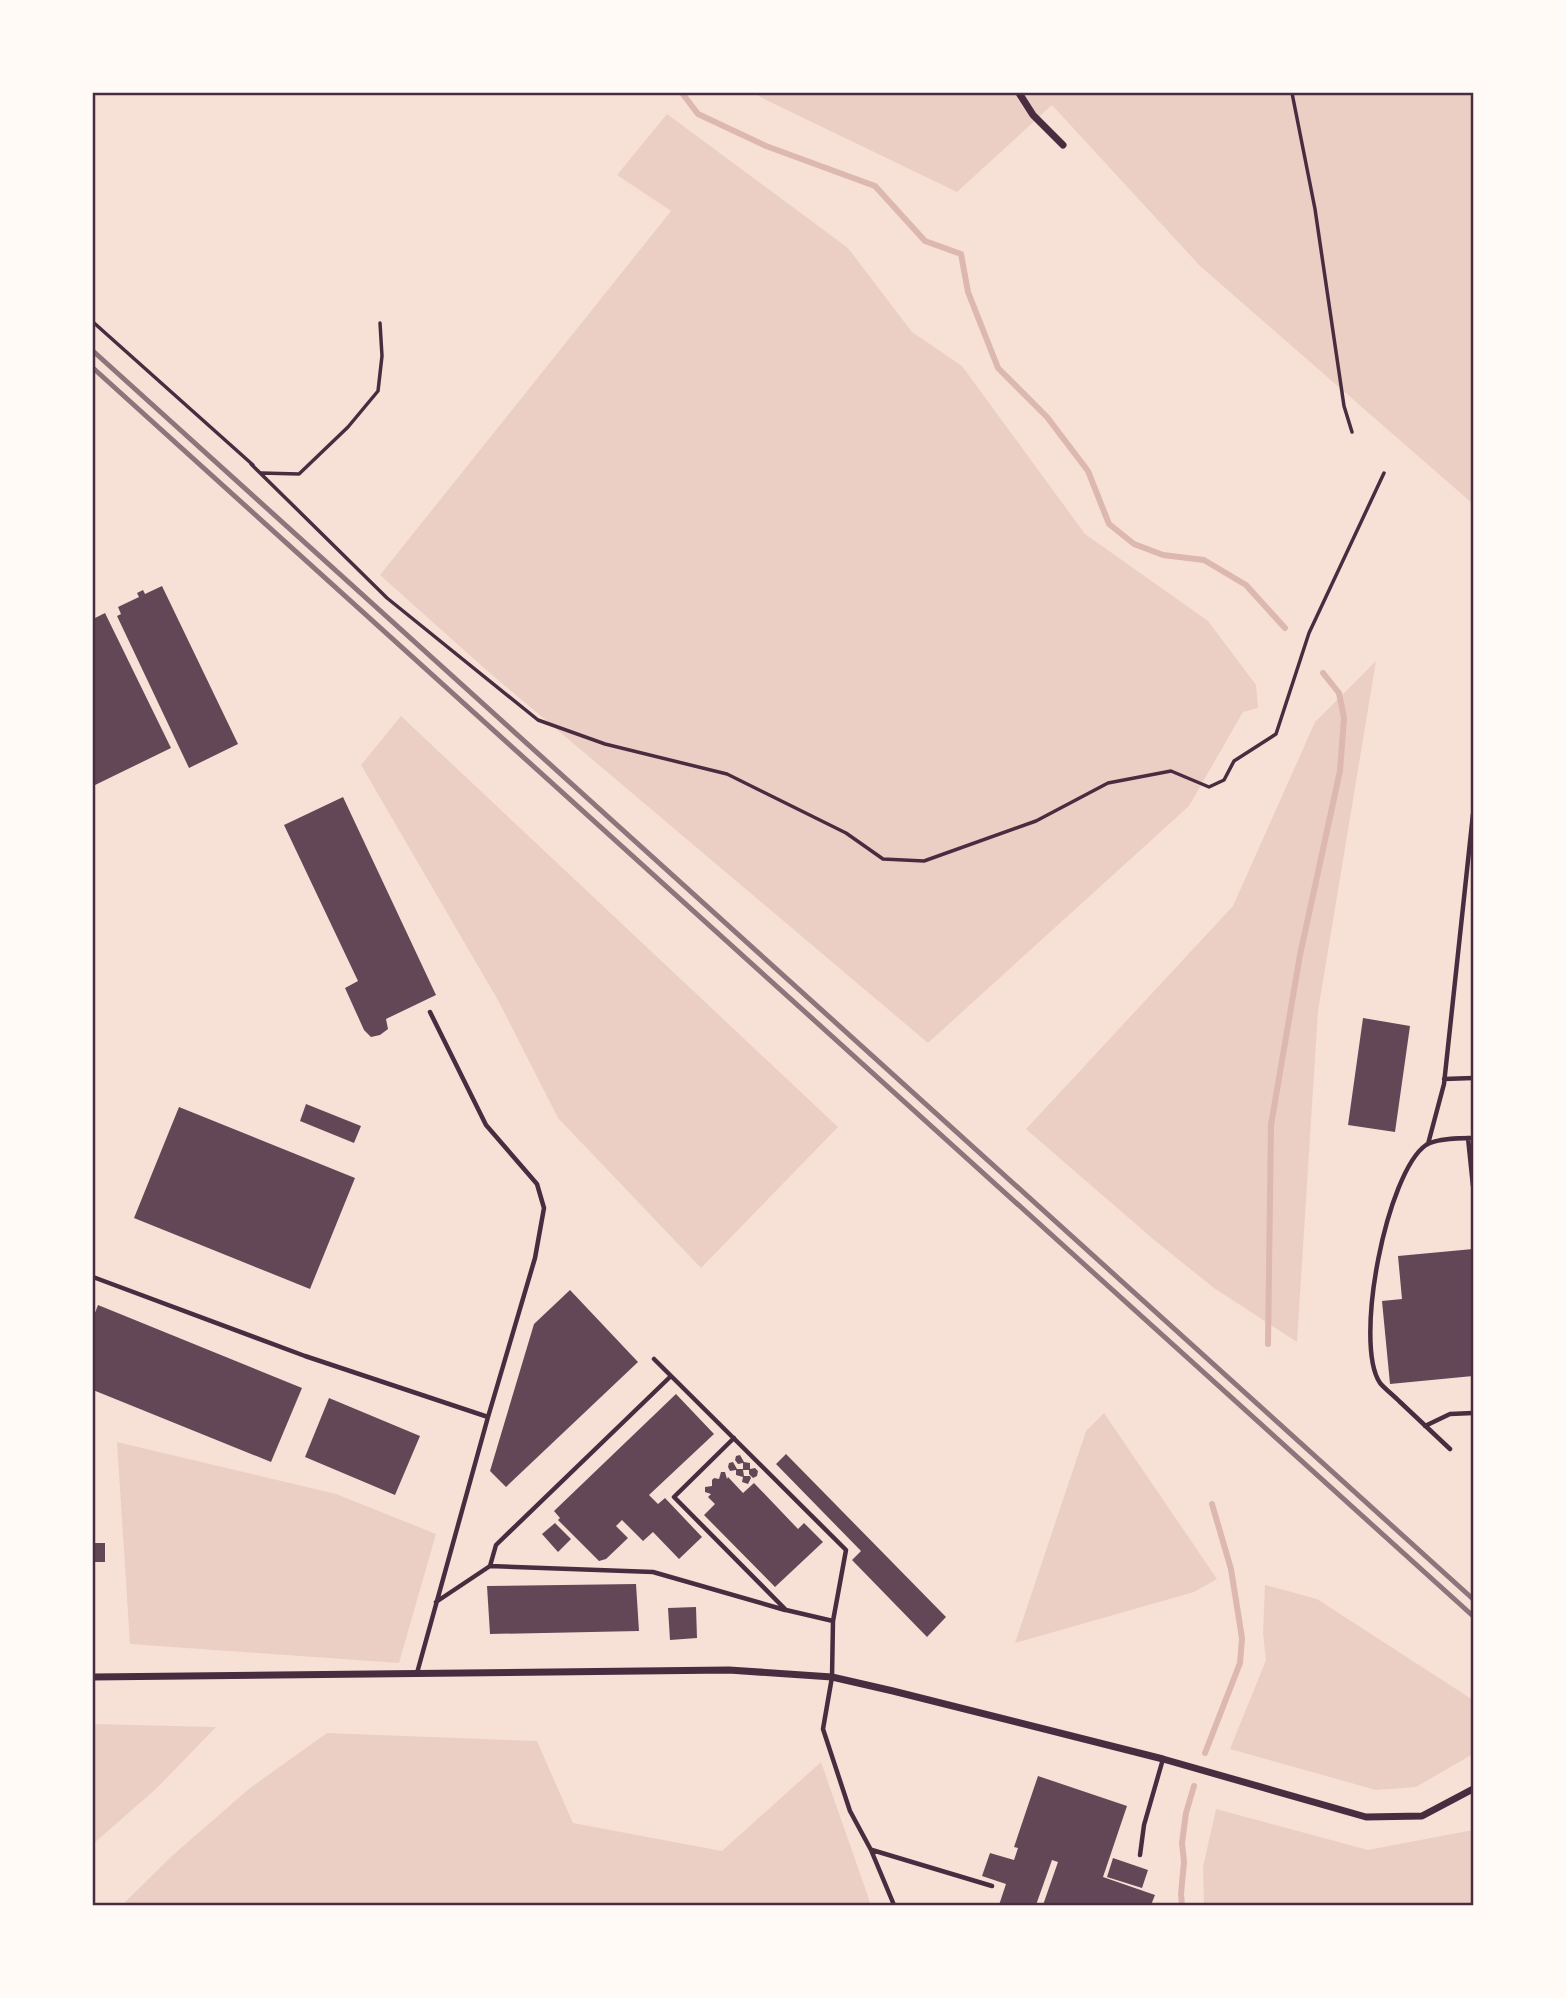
<svg xmlns="http://www.w3.org/2000/svg" width="1566" height="1998" font-family="'Work Sans',sans-serif">
	<style>
		.green { fill: #ebcfc5 }
		.lines { fill: none; stroke-linecap: round; stroke-linejoin: round }
		.stream { stroke: #dcb8b0; stroke-width: 6 }
		.building { fill: #644757 }
		.path { stroke: #4a2c40; stroke-width: 3.5 }
		.service { stroke: #4a2c40; stroke-width: 4.5 }
		.minor { stroke: #4a2c40; stroke-width: 7 }
		.rail { stroke: #8f747c; stroke-width: 5 }
		.neatline { fill: none; stroke: #4a2c40; stroke-width: 2.5 }
	</style>
	<rect width="100%" height="100%" fill="#f7e1d7"/>
	<!-- green -->
	<path class="green" d="M756,93h717v411l-273,-238 -148,-161 -95,87 -197,-95z
		M667,114l181,134 64,84 50,34 123,168 123,87 48,64 2,23 -15,4 -54,94 -261,237 -444,-375 -104,-93 291,-364 -54,-36z
		M1376,661l-58,350 -21,331 -83,-54 -61,-49 -127,-110 207,-223 82,-184z
		M401,716l437,411 -137,141 -143,-150 -59,-116 -138,-237z
		M1104,1413l113,166 -23,13 -179,51 71,-212z
		M117,1442l219,52 100,40 -37,129 -269,-19z
		M1265,1585l52,14 156,101v54l-57,33 -40,3 -146,-41 36,-89 -3,-27z
		M93,1724l123,3 -59,61 -64,56z
		M327,1733l210,8 36,82 149,28 99,-89 50,143h-749l51,-50 77,-67z
		M1216,1809l152,41 105,-20v75h-269l-1,-38z"/>
	<g class="lines">
		<!-- stream -->
		<path class="stream" d="M682,93l16,21 68,32 109,40 50,55 36,13 7,38 30,76 49,49 41,54 21,53 25,20 29,11 41,5 42,25 39,43
			M1268,1344l3,-219 29,-170 40,-184 4,-53 -5,-25 -16,-20
			M1205,1753l35,-90 2,-25 -11,-69 -19,-65
			M1182,1905l-1,-11 3,-32 -2,-19 4,-30 8,-27"/>
	</g>
	<!-- building -->
	<path class="building" d="M162,586l76,158 -49,24 -72,-152 4,-2 -3,-7 21,-10 -2,-4 6,-3 2,4z
		M105,613l66,135 -78,38v-167z
		M343,797l93,198 -50,24 2,10 -8,6 -9,2 -7,-7 -19,-42 13,-7 -74,-156z
		M1363,1018l47,8 -15,106 -47,-7z
		M306,1104l55,22 -7,17 -54,-22z
		M179,1107l176,71 -45,111 -176,-71z
		M1473,1249v127l-83,8 -8,-83 20,-2 -4,-43z
		M570,1290l68,72 -132,125 -16,-16 44,-147z
		M98,1305l204,83 -31,74 -178,-72v-72z
		M676,1394l38,40 -65,61 9,9 7,-6 37,39 -23,22 -26,-27 -10,9 -21,-21 -6,6 12,12 -22,21 -7,2 -41,-41 2,-2 -6,-7z
		M329,1398l91,38 -25,59 -90,-38z
		M786,1454l160,163 -19,20 -75,-77 9,-9 -85,-87z
		M740,1455l4,7 6,1v6l5,-1 3,3 -1,5 -4,2 -4,-4v-4h-6l1,6h6l1,2 -3,6 -6,-2 1,-5 -7,-2v-5l-6,1 -2,-4 1,-4 4,-1 4,7h6v-6l-5,1 -3,-4 1,-4z
		M721,1472h4l2,7 1,-2 15,16 11,-10 44,46 6,-6 19,19 -48,45 -71,-72 11,-11 -7,-7 3,-3 -6,-2v-5l7,-1v-6l2,-2 5,1z
		M555,1523l16,16 -13,13 -16,-18z
		M93,1543h12v19h-12z
		M636,1584l3,47 -149,3 -3,-48z
		M696,1607l1,31 -27,2 -2,-32z
		M1038,1776l89,30 -24,71 52,18 -4,10h-108l15,-43 -6,-2 -16,45h-37l7,-21 -24,-8 8,-23 24,7 4,-12 -4,-1z
		M1113,1858l35,12 -6,18 -35,-11z"/>
	<g class="lines">
		<!-- path -->
		<path class="path" d="M1292,93l23,116 29,197 8,26
			M93,322l160,143
			M251,464l136,134 151,122 67,24 122,30 119,59 37,26 41,2 112,-40 72,-38 63,-12 38,16 15,-7 10,-19 42,-27 33,-101 75,-160
			M261,473l38,1 49,-47 30,-36 4,-35 -2,-33"/>
		<!-- service -->
		<path class="service" d="M1444,1079l29,-1
			M1468,1138l5,48
			M1428,1144l16,-60 29,-270
			M93,1277l212,79 183,61
			M654,1359l192,191 -13,71 -47,-11 -112,-113 60,-59
			M1425,1426l25,-12 23,-1
			M1450,1449c-17,-16 -34,-32 -51,-48 -6,-6 -14,-12 -19,-18 -27,-40 7,-211 46,-238 11,-7 34,-7 47,-7
			M490,1566l6,-21 175,-169
			M436,1602l54,-36 163,6 132,38
			M833,1621l-1,56 -9,52 27,82 21,39 23,55
			M417,1673l71,-256 47,-159 9,-50 -7,-24 -51,-59 -56,-113
			M872,1850l120,36
			M1140,1855l4,-30 19,-66"/>
		<!-- minor -->
		<path class="minor" d="M1019,93l14,22 30,30
			M93,1677l636,-7 103,7 61,14 270,68 203,58 56,-1 51,-27"/>
		<!-- rail -->
		<path class="rail" d="M93,351l1380,1248
			M93,368l1380,1248"/>
	</g>
	<!-- border -->
	<rect width="1566" height="1998" fill="none" stroke="#fffaf5" stroke-width="189"/>
	<rect x="94" y="94" width="1378" height="1810" class="neatline"/>
</svg>
